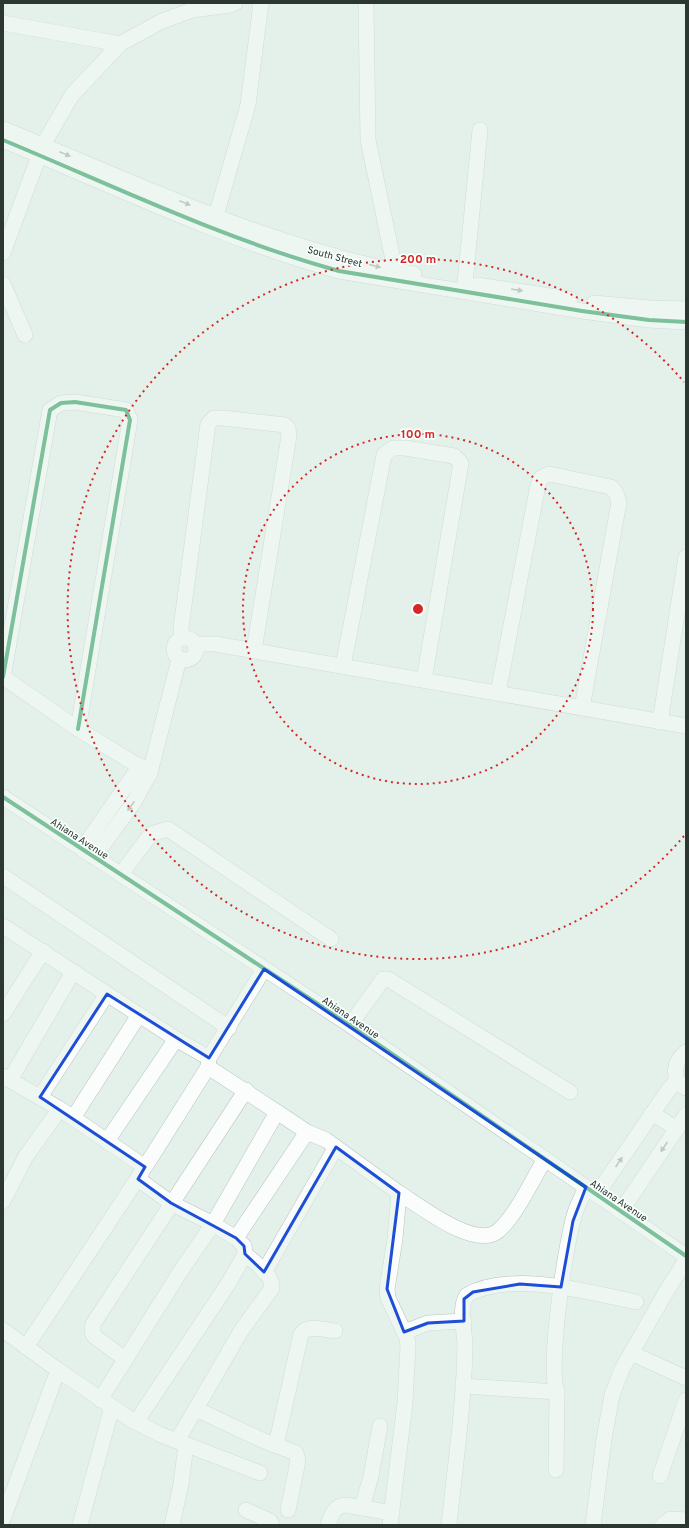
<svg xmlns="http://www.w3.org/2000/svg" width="689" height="1528" viewBox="0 0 689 1528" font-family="Overpass,sans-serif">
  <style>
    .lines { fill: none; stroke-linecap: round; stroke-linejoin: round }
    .minor-casing { stroke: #b9c3be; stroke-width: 16 }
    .minor { stroke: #fbfdfc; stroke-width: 15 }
    .cycleway-casing { stroke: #f9fffc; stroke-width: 6 }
    .cycleway { stroke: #00873e; stroke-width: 4 }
    .oneway { fill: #949a97 }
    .marked { fill: none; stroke: #1d4ed8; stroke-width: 3; stroke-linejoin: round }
    .ring { fill: none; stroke: #d62828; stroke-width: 2; stroke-dasharray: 2 4 }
    .labels { text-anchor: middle; stroke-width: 3.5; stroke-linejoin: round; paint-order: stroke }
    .street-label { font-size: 10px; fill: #2d3732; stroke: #f9fffc }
    .centre { fill: #d62828; stroke: #f9fffc; stroke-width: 2 }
    .ring-label { font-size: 12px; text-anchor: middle; font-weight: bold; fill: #d62828; stroke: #f9fffc; stroke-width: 3.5; stroke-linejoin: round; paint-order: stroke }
  </style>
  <rect width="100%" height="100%" fill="#e4f1ea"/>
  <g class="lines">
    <defs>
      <g id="minor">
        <path d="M366 3 368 140 397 279"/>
        <path d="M3 23 120 44"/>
        <path d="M3 129C135 182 273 250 414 274"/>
        <path d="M3 140C114 186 223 239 339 271L582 311 649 320 686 322"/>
        <path d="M216 216 248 105 261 3"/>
        <path d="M3 253 43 145 72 95 120 44 160 22 192 10 230 5 235 3"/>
        <path d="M465 283 480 130"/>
        <path d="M3 284 25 335"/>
        <path d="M477 285 570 299"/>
        <path d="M594 303 649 308 686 309"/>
        <circle cx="185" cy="649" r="11"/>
        <path d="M182 638 181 628 208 424 214 418H223L285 425 288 428 289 436 254 650"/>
        <path d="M195 644H215L686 726"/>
        <path d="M343 666 384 455 393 448H405L454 456 461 463 424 680"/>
        <path d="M3 677 50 410 61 403 75 402 126 410 130 420 78 729"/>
        <path d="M3 677 78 729 150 773"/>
        <path d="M498 693 538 485 541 478 549 474 611 487 616 493 619 502 582 708"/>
        <path d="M660 722 686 557"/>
        <path d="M3 797 350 1025 686 1256"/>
        <path d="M82 849 140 766"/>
        <path d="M94 857 134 802 150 773 179 659"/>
        <path d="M121 874 151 834 168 829 331 939"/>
        <path d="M3 876 229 1028"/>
        <path d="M3 926 176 1039 209 1058"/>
        <path d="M3 1014 43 951"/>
        <path d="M350 1025 381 982 383 979H388L570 1092"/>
        <path d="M686 1052C674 1061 670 1080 686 1088"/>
        <path d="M3 1076 60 1109 145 1167 208 1067 209 1058 264 969"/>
        <path d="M10 1080 73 972"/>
        <path d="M40 1097 107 994"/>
        <path d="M277 1112 307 1132 326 1140 399 1193 395 1239 387 1289 388 1298 407 1338 408 1346 405 1403 390 1525"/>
        <path d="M652 1113 677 1129"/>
        <path d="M73 1118 139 1015"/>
        <path d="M107 1141 176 1039"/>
        <path d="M138 1179 171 1203 213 1224 277 1112 208 1067"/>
        <path d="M399 1193C419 1205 475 1250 498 1231 516 1216 532 1180 545 1159"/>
        <path d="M597 1194 667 1092 677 1080"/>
        <path d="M3 1201 26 1156 60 1109"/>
        <path d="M621 1211 686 1115"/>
        <path d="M236 1238 307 1132"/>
        <path d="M264 1272 336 1147"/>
        <path d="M3 1330 58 1370 3 1519"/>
        <path d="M404 1332 428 1323 464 1321"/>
        <path d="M26 1347 142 1172"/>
        <path d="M631 1353 686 1378"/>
        <path d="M125 1359 94 1336 92 1332 93 1324 246 1090"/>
        <path d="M58 1370 130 1419 159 1434 260 1473"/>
        <path d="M463 1386 557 1392"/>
        <path d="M100 1400 180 1272 213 1224 236 1238 244 1246 245 1254 228 1284 136 1422"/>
        <path d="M196 1409 264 1441 296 1453 298 1461 288 1510"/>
        <path d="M177 1441 241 1331 272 1288C273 1274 254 1262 245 1254"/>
        <path d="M276 1445 301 1334C308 1324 325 1330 335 1331"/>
        <path d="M556 1470 557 1392C547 1368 566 1237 576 1210 579 1202 583 1195 586 1187"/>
        <path d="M660 1476 686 1400"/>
        <path d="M362 1508 371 1476 380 1426"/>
        <path d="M246 1510 270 1521 272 1525"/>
        <path d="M80 1525 112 1407"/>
        <path d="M172 1525 181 1484 186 1445"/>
        <path d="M328 1525C332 1514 334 1506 346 1505L392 1513"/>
        <path d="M449 1525C455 1466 464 1406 465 1346 465 1331 458 1308 467 1295 512 1270 588 1292 636 1302"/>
        <path d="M593 1525 604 1439 612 1395 622 1369 666 1292 686 1260"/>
        <path d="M663 1525 670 1519 686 1520"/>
      </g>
    </defs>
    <use href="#minor" class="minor-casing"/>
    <use href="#minor" class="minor"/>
    <defs>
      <g id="cycleway">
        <path d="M3 140C114 186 223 239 339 271L582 311 649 320 686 322"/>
        <path d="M3 677 50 410 61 403 75 402 126 410 130 420 78 729"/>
        <path d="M3 797 350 1025 686 1256"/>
      </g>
    </defs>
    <use href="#cycleway" class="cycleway-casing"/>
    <use href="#cycleway" class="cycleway"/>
  </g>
  <defs><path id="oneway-solid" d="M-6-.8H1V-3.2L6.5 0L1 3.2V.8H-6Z"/></defs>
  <g class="oneway">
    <use href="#oneway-solid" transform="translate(65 154) rotate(22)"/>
    <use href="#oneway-solid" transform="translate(185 203) rotate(22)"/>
    <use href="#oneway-solid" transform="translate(375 266) rotate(14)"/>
    <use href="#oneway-solid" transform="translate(517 290) rotate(9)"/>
    <use href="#oneway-solid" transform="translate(131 806) rotate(126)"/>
    <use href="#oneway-solid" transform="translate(664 1147) rotate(124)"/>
    <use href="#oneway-solid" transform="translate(619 1162) rotate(-56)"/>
  </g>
  <path d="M0 0H689V1528H0ZM264 969 586 1187 573 1221 561 1287 520 1284 473 1292 464 1299V1321L428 1323 404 1332 387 1289 399 1193 336 1147 264 1272 245 1254 244 1246 236 1238 171 1203 138 1179 145 1167 40 1097 107 994 209 1058Z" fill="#e4f1ea" fill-opacity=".55" fill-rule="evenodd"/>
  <path class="marked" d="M264 969 586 1187 573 1221 561 1287 520 1284 473 1292 464 1299V1321L428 1323 404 1332 387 1289 399 1193 336 1147 264 1272 245 1254 244 1246 236 1238 171 1203 138 1179 145 1167 40 1097 107 994 209 1058Z"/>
  <g class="ring">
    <circle cx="418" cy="609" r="175"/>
    <path d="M684 836A350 350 0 1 1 684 382"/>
  </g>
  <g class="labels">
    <g class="street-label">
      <text transform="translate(335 256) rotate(15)" y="4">South Street</text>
      <text transform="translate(80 838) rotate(33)" y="4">Ahiana Avenue</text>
      <text transform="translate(351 1017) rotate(34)" y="4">Ahiana Avenue</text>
      <text transform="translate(619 1200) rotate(34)" y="4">Ahiana Avenue</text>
    </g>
  </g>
  <circle cx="418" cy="609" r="6" class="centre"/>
  <g class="ring-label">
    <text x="418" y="263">200 m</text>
    <text x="418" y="438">100 m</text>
  </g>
  <rect width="689" height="1528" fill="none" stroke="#2d3732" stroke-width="8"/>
</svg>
